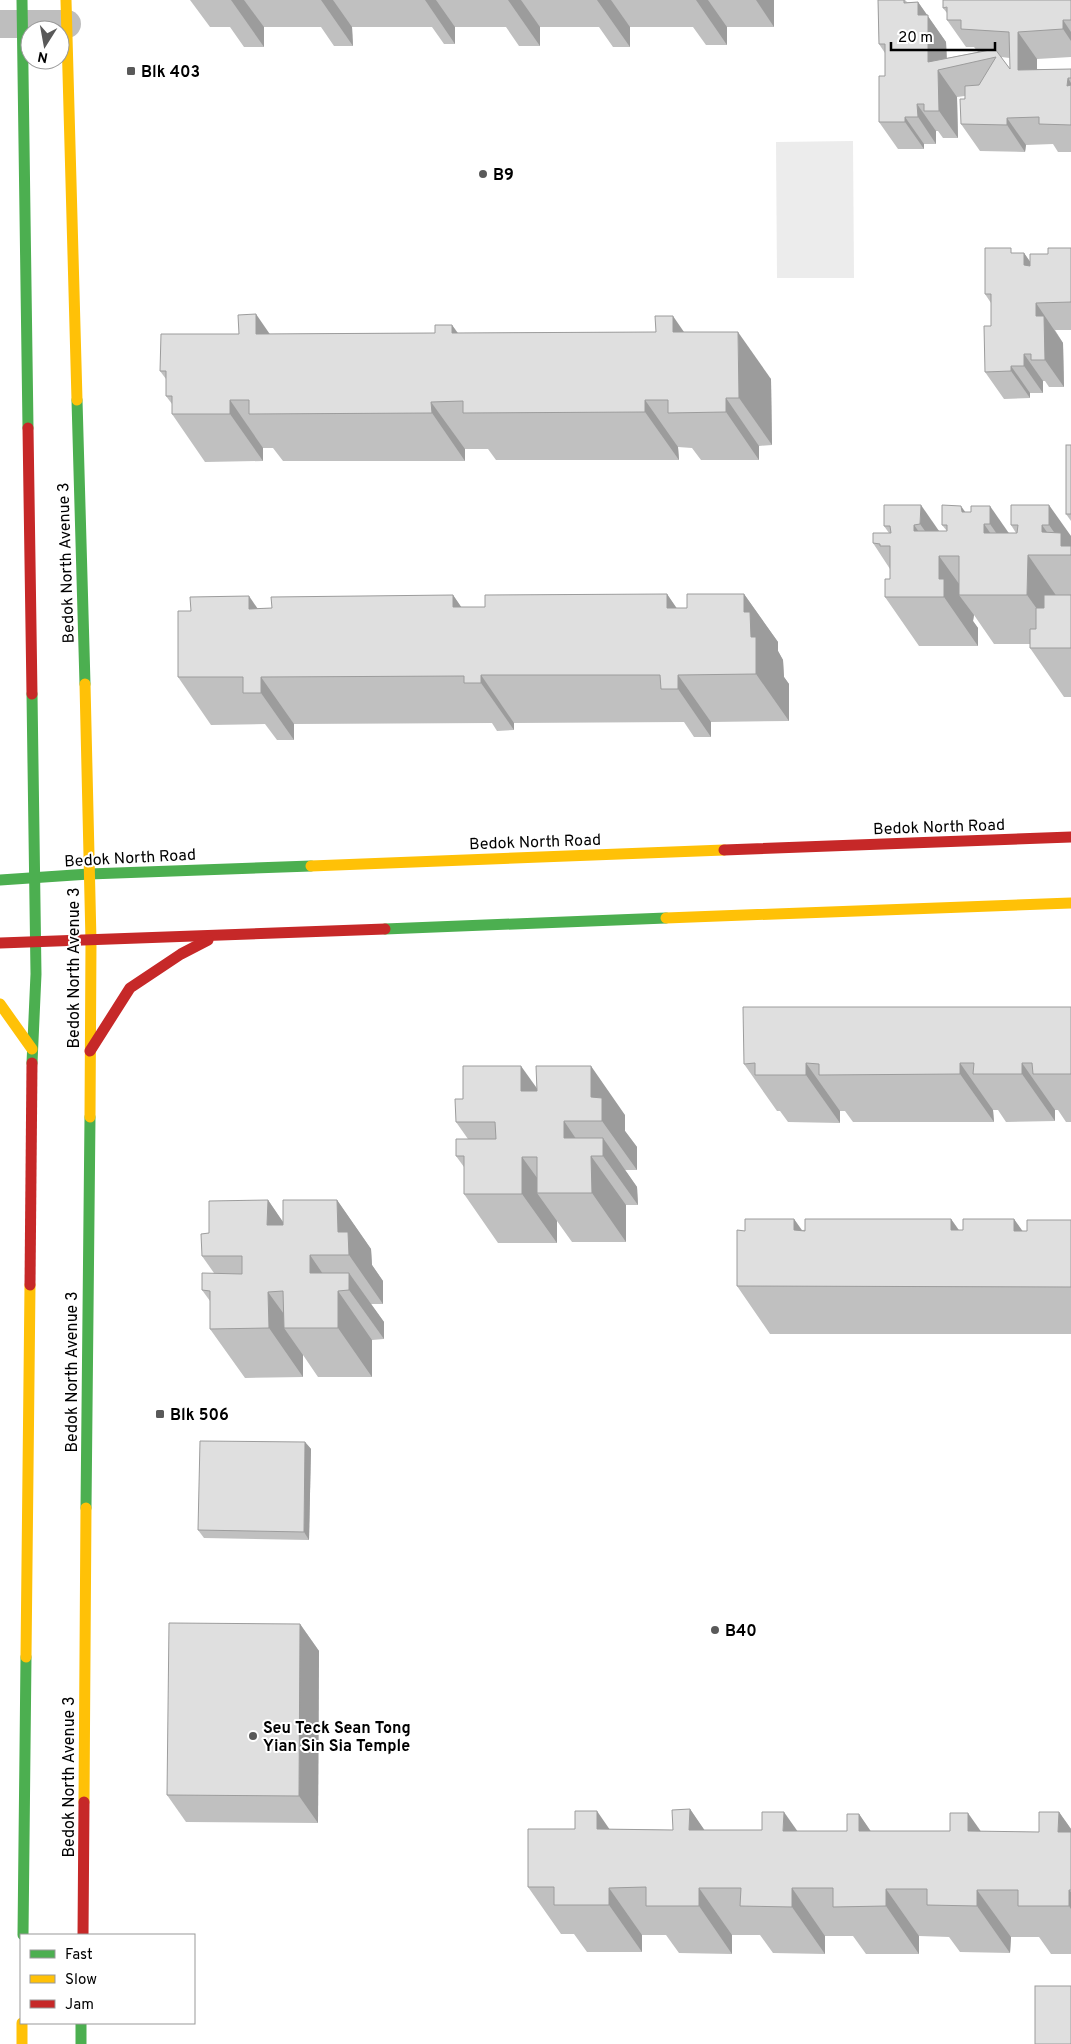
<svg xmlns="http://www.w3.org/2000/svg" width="1071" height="2044" viewBox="0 0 1071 2044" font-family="Overpass,sans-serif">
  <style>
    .green { fill: #ececec }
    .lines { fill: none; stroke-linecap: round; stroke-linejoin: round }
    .street { stroke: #bebebe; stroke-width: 28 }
    .fast { stroke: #4caf50; stroke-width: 11 }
    .slow { stroke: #ffc107; stroke-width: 11 }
    .jam { stroke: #c62828; stroke-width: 11 }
    .wall { fill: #c0c0c0; fill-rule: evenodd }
    .shaded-wall { fill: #9c9c9c }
    .building { fill: #dfdfdf; stroke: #9c9c9c }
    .poi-dot { fill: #595959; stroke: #fff; stroke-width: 2 }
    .labels { text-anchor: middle; stroke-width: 4; stroke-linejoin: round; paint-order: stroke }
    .poi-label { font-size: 16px; font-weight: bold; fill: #000; stroke: #fff; text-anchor: start }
    .street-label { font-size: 16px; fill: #000; stroke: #fff }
  </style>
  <rect width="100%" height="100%" fill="#fff"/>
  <path class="green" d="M853 141 854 278H777L776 142Z"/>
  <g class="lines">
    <path class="street" d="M0 24H67"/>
    <g class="fast">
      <path d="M22 0 28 428"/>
      <path d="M77 400 85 684"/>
      <path d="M0 880 89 874 311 866"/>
      <path d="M385 929 666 918"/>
      <path d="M32 1063 36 974 32 694"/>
      <path d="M86 1508 90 1117"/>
      <path d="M23 1935 26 1657"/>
      <path d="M81 2023V2044"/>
    </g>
    <g class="slow">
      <path d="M66 0 77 400"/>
      <path d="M85 684 91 941 90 1117"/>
      <path d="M311 866 724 850"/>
      <path d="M666 918 1071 903"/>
      <path d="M0 1004 32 1049"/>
      <path d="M26 1657 30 1285"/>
      <path d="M84 1802 86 1508"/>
      <path d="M22 2023V2044"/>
    </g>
    <g class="jam">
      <path d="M28 428 32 694"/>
      <path d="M724 850 1071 837"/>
      <path d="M0 943 385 929"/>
      <path d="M90 1051 130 988 181 954 208 940"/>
      <path d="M30 1285 32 1063"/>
      <path d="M83 1935 84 1802"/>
    </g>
  </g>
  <g class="wall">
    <path d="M190 0H774V27H727V45H706L693 27H630V47H613L599 27H540V46H519L506 27H455V44H444L432 27H352L353 46H334L321 27H264V47H244L230 27H210Z"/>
    <path d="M878 0H905L907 2H918L946 42 947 58 978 52 974 47H966L947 20V13L943 8 1071 0V57L1037 59V69H1071V152H1058L1053 144 1026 145 1025 152 980 151 961 124 965 96 957 97 958 138H943L938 131H936V144H924V149H898L879 122 885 76V53L879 44ZM1001 57 1010 58V69Z"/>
    <path d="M1071 248V330H1055L1063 343 1064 387H1049L1045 381H1043V393H1030V398L1004 399 985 372 991 326V303L985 294 1014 253H1024L1030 262 1048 254Z"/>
    <path d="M452 325 458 333 684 332 771 379 772 445 759 446V460H701L692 448 678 447 679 460H496L488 449H465V461H283L273 448H263V461L205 462 172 414V404L166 396V379L160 371 269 334 435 333Z"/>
    <path d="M1071 445V521L1066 514Z"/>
    <path d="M884 505 939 531H947L942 525 966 512 1009 533H1016L1011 525V505L1071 536V697H1064L1030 648V644H994L974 615 973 621 978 628V646H919L885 597 890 579V569L873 543 889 533 884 526Z"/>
    <path d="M667 594 676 608H687L744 594 778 642V651L783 660 784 677 789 684V721L711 722V737H694L684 722 514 723V730L497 731 492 723 294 724V740H277L265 724 211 725 178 677 191 611 272 608 453 595 461 607H485Z"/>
    <path d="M1071 1007V1122H1066L1058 1110H1055V1121L1006 1122 998 1110H993L994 1122H853L845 1111H840V1123L788 1122 780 1111H777L744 1064Z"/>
    <path d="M537 1088 625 1115V1131L637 1147V1170H625L637 1187 638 1205H626V1242H572L557 1221V1243H498L464 1194V1167L456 1156 468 1139 456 1122 463 1099Z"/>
    <path d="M268 1200 283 1222 337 1200 371 1249 372 1265 383 1281V1304H371L384 1322V1339L372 1340V1377H318L303 1355V1377L245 1378 210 1329V1301L202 1290 214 1273 202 1256 209 1233Z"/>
    <path d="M794 1219 802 1230 951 1219 959 1230H963L1014 1219 1022 1231H1027L1071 1220V1334H770L737 1286 745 1231Z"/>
    <path d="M305 1442 311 1449 309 1540 204 1538 198 1530Z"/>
    <path d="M300 1624 319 1651 318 1823 186 1822 167 1795Z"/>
    <path d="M690 1809 704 1830 797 1831H847L859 1814 870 1831 1039 1832 1059 1812 1071 1829V1954H1051L1039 1937H1011L1010 1953 960 1952 949 1937 919 1936V1954H866L853 1936H825V1954L773 1953 760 1935H732V1954L679 1953 666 1935H642V1952H587L574 1934H561L528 1887 610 1829 673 1830Z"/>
  </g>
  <g class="shaded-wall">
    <path d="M231 0H244L264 27V47Z"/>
    <path d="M321 0H333L352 27 353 46Z"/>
    <path d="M425 0H436L455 27V44Z"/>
    <path d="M508 0H521L540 27V46Z"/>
    <path d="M597 0H611L630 27V47Z"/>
    <path d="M696 0H708L727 27V45Z"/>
    <path d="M756 0H774V27Z"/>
    <path d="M918 2 946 42 947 68 938 70 957 97 958 138 939 111 918 15Z"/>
    <path d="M1063 20 1071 32V41L1063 29Z"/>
    <path d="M1018 32 1037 59V97L1018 70Z"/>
    <path d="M1068 78 1071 83V91L1067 86Z"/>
    <path d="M917 104 936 131V144L918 117Z"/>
    <path d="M905 117 924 144V149L905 122Z"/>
    <path d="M1007 118 1026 145 1025 152 1007 125Z"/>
    <path d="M1024 253 1043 280 1024 265Z"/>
    <path d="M1036 303 1063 343 1064 387 1045 360 1036 316Z"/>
    <path d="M256 314 289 362 256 334Z"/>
    <path d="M673 316 706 364 673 332Z"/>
    <path d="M452 325 485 373 452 333Z"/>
    <path d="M738 332 771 379 772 445 739 398Z"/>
    <path d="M1024 354 1043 381V393L1024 366Z"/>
    <path d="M1011 366 1030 393V398L1011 371Z"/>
    <path d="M726 398 759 446V460L726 412Z"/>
    <path d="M230 400 263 448V461L230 414Z"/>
    <path d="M645 400 678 447 679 460 645 412Z"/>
    <path d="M431 402 465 449V461L432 413Z"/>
    <path d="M921 505 955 554 943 556 920 524Z"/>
    <path d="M1049 505 1071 536V555L1061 546V542L1049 525Z"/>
    <path d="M961 506 995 554 962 512Z"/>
    <path d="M990 506 1024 555V573L990 524Z"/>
    <path d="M984 524 1018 573 984 533Z"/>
    <path d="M914 525 939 560V556L967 595H959L974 615 973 621 978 628V646L944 597 939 579 914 531Z"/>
    <path d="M1042 525 1063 555 1042 532Z"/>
    <path d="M1028 555 1062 604V644L1027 595Z"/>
    <path d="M667 594 700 642 667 608Z"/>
    <path d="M744 594 778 642V651L783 660 784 677 789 684V721L756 674 751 637 744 612Z"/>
    <path d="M453 595 486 643 453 607Z"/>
    <path d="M249 596 282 644 249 609Z"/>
    <path d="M481 675 514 723V730L481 683Z"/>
    <path d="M678 675 711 722V737L678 689Z"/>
    <path d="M261 677 294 724V740L261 693Z"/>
    <path d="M806 1063 840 1111V1123L806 1075Z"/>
    <path d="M960 1063 993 1110 994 1122 960 1074Z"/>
    <path d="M1022 1063 1055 1110V1121L1022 1074Z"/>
    <path d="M521 1066 556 1115 521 1091Z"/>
    <path d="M591 1066 625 1115V1131L637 1147V1170L602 1121 591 1097Z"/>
    <path d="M564 1121 591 1161V1156L626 1205V1242L592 1193 564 1138Z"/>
    <path d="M603 1138 637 1187 638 1205 603 1156Z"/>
    <path d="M522 1157 548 1193H537L557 1221V1243L522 1194Z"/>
    <path d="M268 1200 302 1250 267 1225Z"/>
    <path d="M337 1200 371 1249 372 1265 383 1281V1304L349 1255 338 1232Z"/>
    <path d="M794 1219 827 1267 794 1230Z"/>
    <path d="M951 1219 984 1267 951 1230Z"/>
    <path d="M1014 1219 1048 1267 1014 1231Z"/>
    <path d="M310 1255 338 1296V1291L372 1340V1377L338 1328 310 1273Z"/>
    <path d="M349 1273 384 1322V1339L349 1290Z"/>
    <path d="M268 1292 294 1328H284L303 1355V1377L269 1328Z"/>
    <path d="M305 1442 311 1449 309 1540 304 1532Z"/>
    <path d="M300 1624 319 1651 318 1823 299 1796Z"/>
    <path d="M690 1809 723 1857 689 1830Z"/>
    <path d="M597 1811 630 1859 597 1829Z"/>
    <path d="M784 1812 817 1859 783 1831Z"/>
    <path d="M1059 1812 1071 1829V1850L1058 1832Z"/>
    <path d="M968 1813 1001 1860 968 1831Z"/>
    <path d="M859 1814 892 1862 859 1831Z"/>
    <path d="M609 1888 642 1935V1952L609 1905Z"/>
    <path d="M699 1888 732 1935V1954L699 1906Z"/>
    <path d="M792 1888 825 1936V1954L792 1907Z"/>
    <path d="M886 1889 919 1936V1954L886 1906Z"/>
    <path d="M977 1890 1011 1937 1010 1953 977 1906Z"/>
    <path d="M1069 1890 1071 1892V1909L1069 1906Z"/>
  </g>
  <g class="building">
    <path d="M878 0H904V3L918 2V15H928V62L995 49 1010 69 1009 32 961 29V20H947V7L943 8V0H1071V20H1063V29L1018 32V70L1071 69V78H1068L1067 86 1071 85V125L1039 124V117L1007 118V125L961 124 960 99H965V86L979 85 996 57 938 70 939 111H924V104H917L918 117H905V122H879V76H885V44H879Z"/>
    <path d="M985 248H1011V253H1024V265L1030 266V254H1048V248H1071V302L1036 303V316H1044L1045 360H1031V354H1024V366H1011V371L985 372 984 326H991V294H985Z"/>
    <path d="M256 314V334L435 333V325H452V333L656 332 655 316H673V332H738L739 398H726V412L668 413V400H645V412L463 413V401L431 402 432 413 249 414V400H230V414H172V396H166V371H160L161 334H239L238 315Z"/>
    <rect x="1066" y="445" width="5" height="69"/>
    <path d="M884 505H921L920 524 914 525V531H947V525H942V505L961 506 962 512H971V506H990V524H984V533H1017L1018 525H1011V505H1049V525H1042V532L1061 533V546H1071V555H1028L1027 595H959V556H939V579H944V597H885V579H890V546H880V544L873 543V533H891L890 526H884Z"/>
    <path d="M667 594V608H687V594H744V612H750L751 637H756V674L678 675V689H661L660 675H481V683H464V676L261 677V693H243V677H178V611H191L190 597 249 596V609L272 608 271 597 453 595V607H485V595Z"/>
    <path d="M1044 595H1071V648H1030V629H1036V608H1044Z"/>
    <path d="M743 1007H1071V1074H1033L1032 1063H1022V1074H973L974 1063H960V1074L819 1075V1064L806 1063V1075H755V1063L744 1064Z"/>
    <path d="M463 1066H521V1091H537L536 1066H591V1097L602 1098V1121H564V1138H603V1156H591L592 1193H537V1157H522V1194H464V1156H456V1139H496L495 1122H456L455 1099H463Z"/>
    <path d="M268 1200 267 1225H283V1200H337L338 1232H348L349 1255H310V1273H349V1290L338 1291V1328H284L283 1291 268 1292 269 1328 210 1329V1291L202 1290V1273L242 1274V1256H202L201 1234 209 1233V1201Z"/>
    <path d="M745 1219H794V1230L805 1231V1219H951V1230H963V1219H1014V1231H1027V1220H1071V1287L737 1286V1230L745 1231Z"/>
    <path d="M200 1441 305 1442 304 1532 198 1530Z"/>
    <path d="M169 1623 300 1624 299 1796 167 1795Z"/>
    <path d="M690 1809 689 1830H762V1812H784L783 1831H847V1814H859V1831H950V1813H968V1831L1039 1832V1812H1059L1058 1832H1071V1890H1069V1906H1018V1890H977V1906L927 1905V1889H886V1906L833 1907V1888H792V1907L740 1906 741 1888H699V1906H646V1887L609 1888V1905H554V1887H528V1829H575V1811H597V1829L673 1830 672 1810Z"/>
    <rect x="1035" y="1986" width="36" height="58"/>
  </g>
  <g class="poi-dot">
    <rect x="126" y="66" width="10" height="10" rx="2.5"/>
    <circle cx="483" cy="174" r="5"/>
    <rect x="155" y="1409" width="10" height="10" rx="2.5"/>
    <circle cx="715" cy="1630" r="5"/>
    <circle cx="253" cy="1736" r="5"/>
  </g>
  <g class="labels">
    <g class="poi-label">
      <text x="141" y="77">Blk 403</text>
      <text x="493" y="180">B9</text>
      <text x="170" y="1420">Blk 506</text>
      <text x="725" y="1636">B40</text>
      <text x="263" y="1733">Seu Teck Sean Tong<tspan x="263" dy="18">Yian Sin Sia Temple</tspan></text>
    </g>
    <g class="street-label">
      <text transform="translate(65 563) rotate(-92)" y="6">Bedok North Avenue 3</text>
      <text transform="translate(939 826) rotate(-2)" y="6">Bedok North Road</text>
      <text transform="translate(535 841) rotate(-2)" y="6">Bedok North Road</text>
      <text transform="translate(130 857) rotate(-3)" y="6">Bedok North Road</text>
      <text transform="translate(73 968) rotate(-90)" y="6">Bedok North Avenue 3</text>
      <text transform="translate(71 1372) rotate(-90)" y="6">Bedok North Avenue 3</text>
      <text transform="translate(68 1777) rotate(-90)" y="6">Bedok North Avenue 3</text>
    </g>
  </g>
  <rect x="20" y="1934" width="175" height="90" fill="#ffffff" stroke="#999999"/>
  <rect x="30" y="1950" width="25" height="8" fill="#4caf50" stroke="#999999"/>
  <text x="65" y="1959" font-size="15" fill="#000000">Fast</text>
  <rect x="30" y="1975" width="25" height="8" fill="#ffc107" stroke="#999999"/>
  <text x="65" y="1984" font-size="15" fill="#000000">Slow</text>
  <rect x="30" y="2000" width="25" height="8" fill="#c62828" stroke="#999999"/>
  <text x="65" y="2009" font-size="15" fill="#000000">Jam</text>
  <g transform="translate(45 45) rotate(191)"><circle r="24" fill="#ffffff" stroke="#999999"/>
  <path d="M0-4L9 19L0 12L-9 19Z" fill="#595959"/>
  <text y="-8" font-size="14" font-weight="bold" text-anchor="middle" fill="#000000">N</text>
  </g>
  <path d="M891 42v8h104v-8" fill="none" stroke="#000000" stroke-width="2.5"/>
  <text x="898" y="42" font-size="15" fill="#000000" stroke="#ffffff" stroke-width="4" paint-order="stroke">20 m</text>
</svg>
